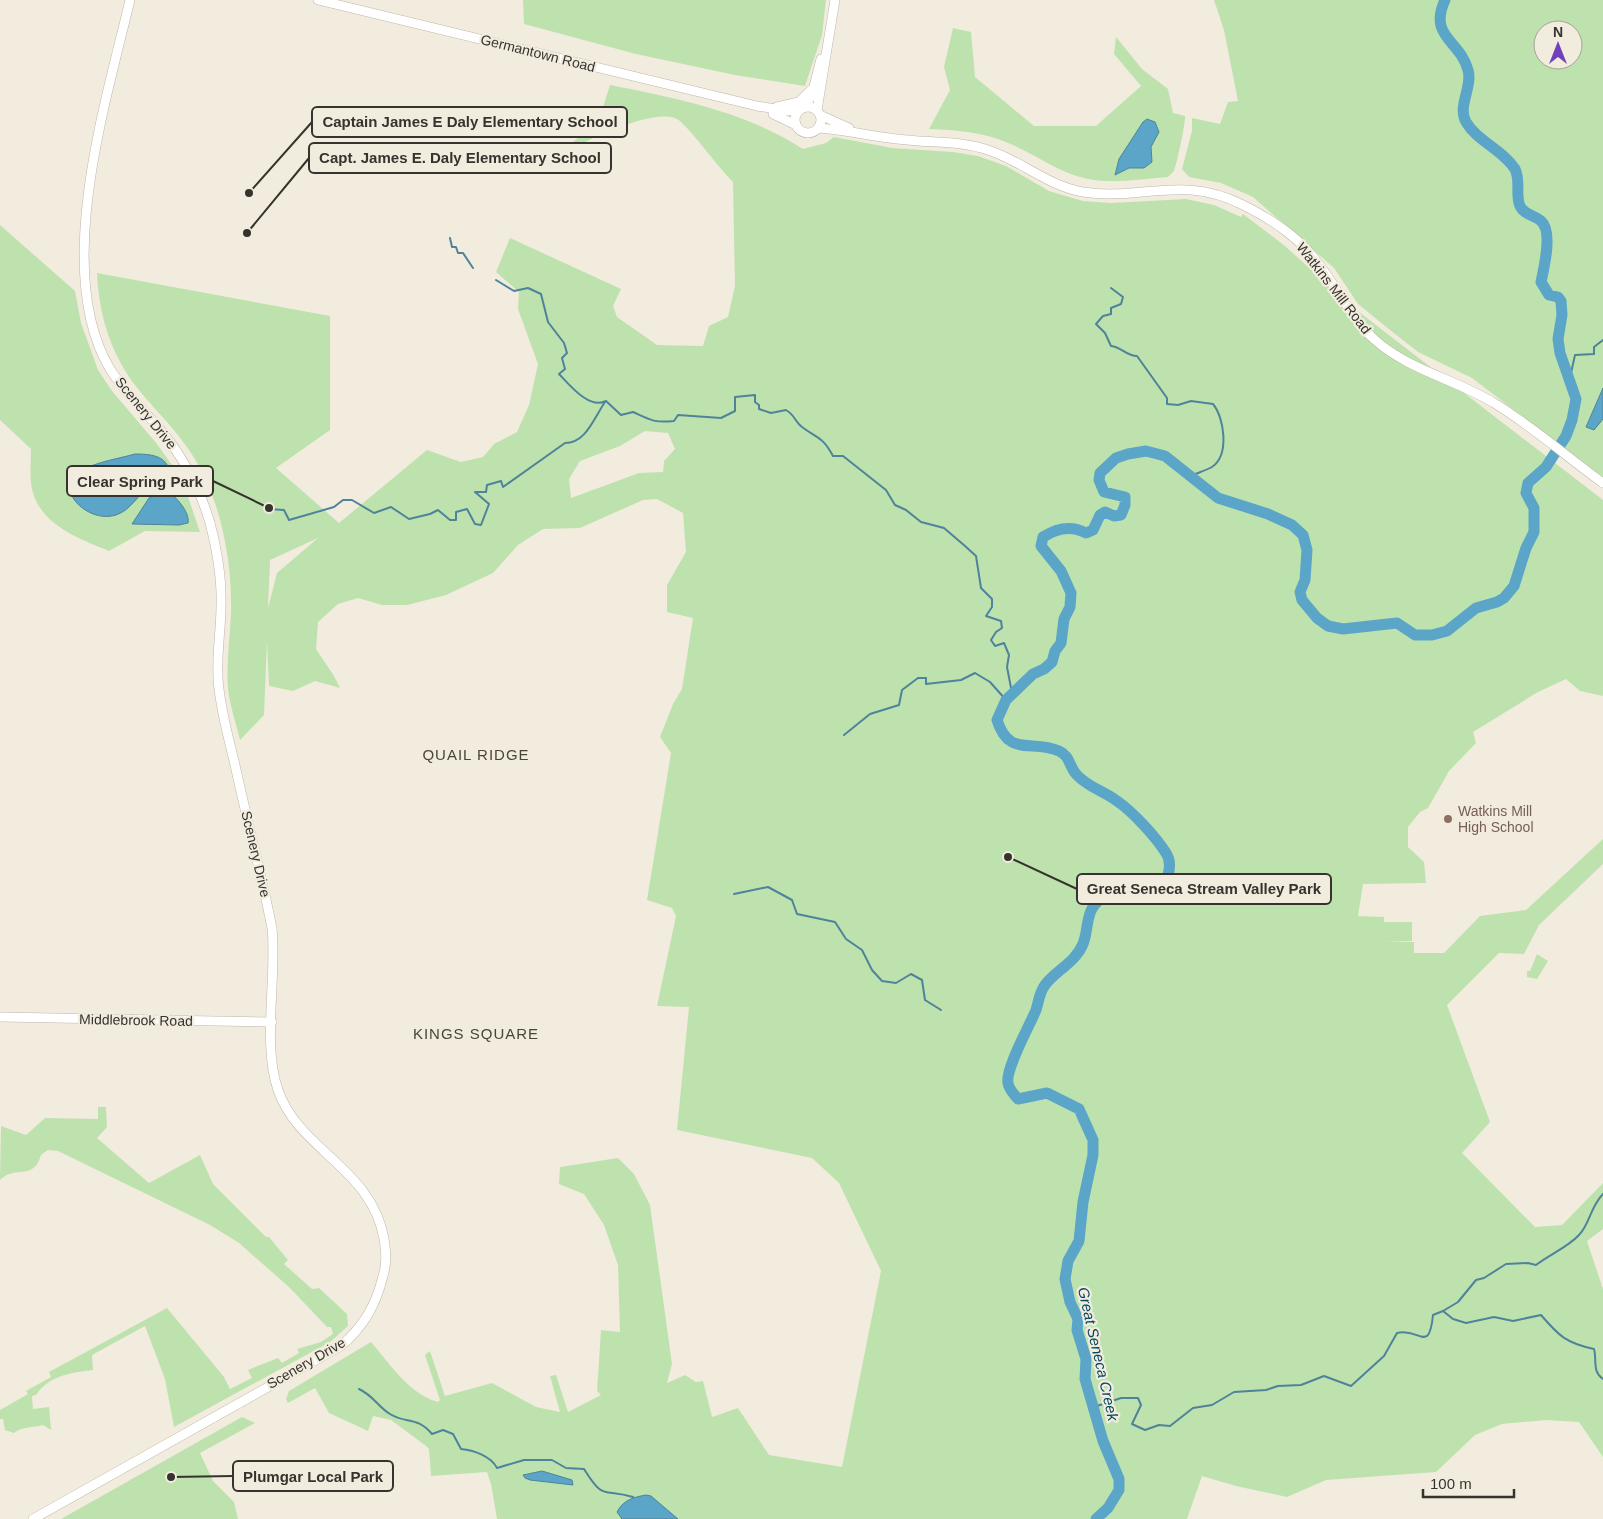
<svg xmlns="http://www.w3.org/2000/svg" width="1603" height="1519" viewBox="0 0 1603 1519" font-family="Helvetica,sans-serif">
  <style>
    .green { fill: #bee2ae; fill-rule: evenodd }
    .water { fill: #5aa5c8; stroke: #4f839a }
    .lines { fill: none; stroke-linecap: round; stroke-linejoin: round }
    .stream { stroke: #4f839a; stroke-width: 2 }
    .river { stroke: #5aa5c8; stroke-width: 11 }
    .minor-casing { stroke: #bdb7aa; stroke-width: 10 }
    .minor { stroke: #fff; stroke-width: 9 }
    .education-dot { fill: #8d6e63; stroke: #f2ecde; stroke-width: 2 }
    .labels { text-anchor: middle; stroke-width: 4.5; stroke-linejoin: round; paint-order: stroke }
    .street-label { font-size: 14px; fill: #36332e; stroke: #f2ecde }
    .education-label { font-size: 14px; fill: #785e54; stroke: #f2ecde; text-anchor: start }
    .neighbourhood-label { font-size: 15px; letter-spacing: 1px; fill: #4a453a; stroke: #f2ecde }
    .water-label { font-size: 15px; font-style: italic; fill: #054860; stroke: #f2ecde }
    .leader { fill: none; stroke: #36332e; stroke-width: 2 }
    .callout-dot { fill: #36332e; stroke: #f2ecde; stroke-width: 2 }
    .callout { fill: #f2ecde; stroke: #36332e; stroke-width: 2 }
    .callout-label { font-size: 15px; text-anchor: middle; font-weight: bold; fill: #36332e }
  </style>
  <rect width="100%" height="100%" fill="#f2ecde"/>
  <g class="green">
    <path d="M523 0H826L822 35 805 86 735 75 636 54 524 24Z"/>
    <path d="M1214 0H1603V478L1472 378 1418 352 1390 330 1358 304 1334 268 1253 197 1221 183 1189 177 1182 169 1192 131V118L1220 124 1228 102 1238 101 1224 30ZM1543 30H1573V60H1543Z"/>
    <path d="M953 28 971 32 975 77 1034 126H1096L1141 86 1114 54 1116 37 1142 69 1168 89 1173 113 1185 116C1186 122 1176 167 1174 171 1172 173 1170 175 1168 177 1142 179 1114 184 1088 179 1058 173 1036 154 1008 143 983 132 956 130 929 129L950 90 944 67Z"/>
    <path d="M610 85C676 98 746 112 803 149L826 143 834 137 892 148 953 152 978 156 1006 166 1049 191 1083 201 1111 203 1186 199 1214 205 1241 217 1243 214 1285 246 1350 305 1603 500V696L1580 691 1566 679 1538 692 1473 732 1476 743 1449 771 1428 808 1420 812 1408 827V847L1424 862 1426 883 1363 884 1358 916 1384 917V922H1412V941L1385 942H1414V953H1444L1480 916 1526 910 1603 839V864L1539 925 1524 954 1499 953 1447 1005 1490 1122 1462 1153 1535 1227 1562 1225 1603 1183V1229L1587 1241 1603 1289V1457L1579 1422 1546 1420 1502 1424 1475 1435 1436 1472 1326 1480 1287 1497 1236 1486 1202 1476 1187 1519H497L491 1484 487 1472 431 1476 429 1449 426 1446 391 1420 373 1416 368 1431 329 1413 315 1388 288 1403 286 1399 289 1391 371 1342C390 1364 409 1394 438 1402L440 1400 425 1355 430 1351 445 1396 492 1383 536 1407 560 1412 550 1376 556 1375 568 1412 601 1395 597 1391 601 1330 620 1332 618 1265 604 1225 584 1194 559 1184 560 1167 618 1158 634 1174 650 1205 672 1364 667 1383 685 1375 696 1382 703 1381 712 1417 738 1408 769 1455 842 1467 881 1271 839 1183 812 1158 677 1130 689 1007 657 1006 676 916 672 908 647 900 671 753 660 737 673 704 682 689 693 618 667 612V585L686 552 683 513 657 499 643 500 580 528 543 529 518 545 493 573 446 595 407 605H382L358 598 338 604 318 622 316 649 334 676 340 688 315 681 293 691 269 686 267 641 264 715 240 740C236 723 230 706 228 689 226 663 230 638 231 613 232 567 224 518 204 476 188 441 162 418 138 389 111 355 99 316 97 273L330 316V430L276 468 339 523 427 450 461 462 483 457 494 444 517 432 529 405 538 364 518 309 519 292 496 272 510 238 621 289 613 306 617 317 657 345 703 346 709 326 728 317 735 286 733 182C714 163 699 139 680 121 660 104 585 141 565 153L566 147 598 123ZM645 431 668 433 675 449 664 461 663 472 639 473 571 498 569 479 580 461 620 446ZM318 538 277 573 268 608 270 560Z"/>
    <path d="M0 225 75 291 81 323 98 370 112 391 157 444 172 465 188 497 200 532 145 531 109 551C80 539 43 526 33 493 29 480 31 463 31 449L0 420Z"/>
    <path d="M1537 954 1548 961 1537 979 1527 977V971H1530Z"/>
    <path d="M98 1107H106L107 1127 97 1138 149 1183 200 1155 213 1184 266 1237H269L288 1260 284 1264 312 1289 319 1288 347 1314 348 1326 330 1342 174 1427 165 1379 145 1326 92 1355 93 1370C70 1373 50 1375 36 1395L32 1396 33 1409 49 1407 51 1430 43 1425C33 1428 23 1426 14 1433L5 1430 3 1419H0V1410L28 1394 26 1391 51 1377 49 1372 167 1308 224 1377 230 1389 252 1378 248 1370 278 1358 282 1363 299 1353 297 1349 321 1342 333 1334 331 1327H327L289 1287 239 1243 210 1225 58 1151 48 1150 41 1155C33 1182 16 1164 0 1180L1 1126 26 1135 45 1118 98 1119Z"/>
    <path d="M242 1417 255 1423 200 1453 213 1481 234 1502 238 1519H61Z"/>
  </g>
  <g class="water">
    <path d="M1147 119 1155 122 1159 132 1151 147 1152 162 1144 168H1129L1115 175 1119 159 1143 122Z"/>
    <path d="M1603 388V419L1594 430 1586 427Z"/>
    <path d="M135 454C150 454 167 455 170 473 164 477 156 480 150 485 138 495 131 510 116 515 88 524 52 489 80 471 96 462 117 459 135 454Z"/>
    <path d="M162 492H170C177 499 190 512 188 523L179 525 132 524 149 498Z"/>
    <path d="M542 1471 572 1480 573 1485 530 1480 525 1478 523 1475Z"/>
    <path d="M646 1495 651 1496 678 1519H622L617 1512C623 1500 634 1497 646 1495Z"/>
  </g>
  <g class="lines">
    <g class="stream">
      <path d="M450 238 452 247H456L458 253H463L473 268"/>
      <path d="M496 280 514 291 528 288 541 294 548 322 564 343 567 353 562 358 565 369 559 374C569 384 589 410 606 401L621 415 633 412C650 420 654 423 674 421L678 415 721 418 735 411V397L755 395V402L759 405V409L771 413 786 410C795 415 795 422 802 427 818 439 823 437 833 456H843L886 490 895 505 906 510 921 522 944 528 965 546 976 556 981 588 992 599V607L986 616 1001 621 1002 628 996 632 991 640 995 646 1004 643 1009 655 1007 667 1012 693"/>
      <path d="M1111 288 1123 297 1121 304 1111 308V314L1103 316 1096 324 1105 333 1111 346C1122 347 1126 356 1137 356L1167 398V404L1178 405 1191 401 1213 404C1224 417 1230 455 1212 467 1205 471 1196 473 1189 477"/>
      <path d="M1569 382 1575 355 1594 354V347L1603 340"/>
      <path d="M269 509 284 510 289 520 334 507 343 500H352L374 513 391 507 409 519 430 514 438 510 450 520H456V512L467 509 475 524 481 525 489 504 475 492H486L487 485 501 481 503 487 565 443C586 443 594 418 605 402"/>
      <path d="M844 735 870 714 899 705 902 690 918 678H926V684L961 680 975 673 990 682 1006 700"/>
      <path d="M734 894 768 887 792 900 797 914 835 922 846 939 862 950 872 970 882 981 896 983 911 974 922 980 925 1000 941 1010"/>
      <path d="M1443 1311 1458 1302 1476 1280 1484 1278 1506 1264 1528 1263 1536 1265C1549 1255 1568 1247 1579 1235 1590 1224 1590 1207 1603 1194"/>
      <path d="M359 1389C374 1396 378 1407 390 1414 406 1424 417 1416 432 1434L443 1430 453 1434 461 1449C473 1450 491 1456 497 1468L524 1460H552L566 1468 584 1469C604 1501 602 1488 633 1497"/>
      <path d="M1094 1407 1121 1398H1138L1141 1405 1132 1424 1145 1430 1159 1425 1170 1426 1193 1408 1212 1405 1234 1392 1266 1390 1278 1386 1301 1385 1324 1376 1351 1386 1384 1356 1397 1333C1419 1327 1429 1355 1433 1315L1443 1311 1453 1319 1466 1323 1494 1317 1513 1321 1541 1315C1559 1336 1566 1343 1594 1349 1597 1360 1592 1372 1603 1379"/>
    </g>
    <path class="river" d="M1096 1519 1108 1508 1119 1490V1479L1103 1441 1085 1379 1086 1359 1077 1330 1078 1319 1070 1302 1065 1279 1068 1261 1079 1241 1083 1202 1093 1155V1140L1079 1109 1047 1093 1018 1099C1014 1094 1009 1090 1008 1083 1005 1069 1030 1025 1036 1010 1039 1001 1039 993 1045 985 1055 971 1075 963 1083 944 1089 929 1085 909 1101 899 1117 889 1161 901 1168 875 1170 868 1170 859 1166 853 1156 837 1132 811 1117 801 1104 791 1087 787 1076 774 1069 766 1070 756 1059 751 1032 739 1009 758 997 720L1006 700 1033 674 1044 669 1052 662 1055 651 1061 643 1064 619 1070 607 1071 593 1061 571 1041 546 1043 537C1057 528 1071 525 1086 533L1093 530 1100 515 1105 512 1114 516 1121 515 1125 505V497L1104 492 1099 480 1100 473 1116 458 1128 454 1146 451 1165 456 1218 498 1268 514 1292 525 1303 535 1307 550 1305 580 1300 592 1302 600 1317 618 1328 626 1343 629 1397 623 1415 635H1432L1447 631 1476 608 1497 602 1504 598 1514 586 1526 548 1534 532V508L1526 493 1528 483 1546 467 1566 436 1572 420 1576 399 1560 353 1558 339 1562 315 1561 301 1558 297 1549 295 1541 282C1544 268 1553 231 1541 221 1535 215 1524 215 1520 206 1515 195 1521 181 1515 169 1503 150 1477 141 1466 122 1457 106 1473 87 1468 70 1460 40 1428 37 1445 0"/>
    <defs>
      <g id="minor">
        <path d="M318 0 757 106 789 111 800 110"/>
        <path d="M777 107 799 102 811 90"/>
        <path d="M805 107 812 94 821 59"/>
        <circle cx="808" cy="120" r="13"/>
        <path d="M817 110 835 0"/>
        <path d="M773 114 796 125"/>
        <path d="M820 115 849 128"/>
        <path d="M818 128C848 130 878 138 908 140 934 143 962 141 988 150 1022 161 1048 186 1083 192 1143 201 1182 174 1243 205 1275 221 1303 240 1323 270 1340 293 1353 320 1374 339 1408 370 1455 379 1494 403 1532 426 1567 457 1603 483"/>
        <path d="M0 1017 272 1022"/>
        <path d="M33 1519 341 1346C364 1326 376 1305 383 1276 387 1263 386 1252 384 1239 372 1168 299 1151 278 1090 262 1044 277 978 272 928 261 873 247 820 235 765 229 740 222 715 219 689 215 661 221 633 221 606 222 578 217 550 210 523 200 489 185 460 163 433 145 411 125 393 110 369 52 272 106 102 130 0"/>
      </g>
    </defs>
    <use href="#minor" class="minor-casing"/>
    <use href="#minor" class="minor"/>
  </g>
  <circle class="education-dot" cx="1448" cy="819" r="5"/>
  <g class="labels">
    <g class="street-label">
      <text transform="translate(538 53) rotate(14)" y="5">Germantown Road</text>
      <text transform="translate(1334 288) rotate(52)" y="5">Watkins Mill Road</text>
      <text transform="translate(146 413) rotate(51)" y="5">Scenery Drive</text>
      <text transform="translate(256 854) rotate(77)" y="5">Scenery Drive</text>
      <text transform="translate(136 1020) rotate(1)" y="5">Middlebrook Road</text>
      <text transform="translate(306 1363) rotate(-30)" y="5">Scenery Drive</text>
    </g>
    <g class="education-label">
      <text x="1458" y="816">Watkins Mill<tspan x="1458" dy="16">High School</tspan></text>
    </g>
    <g class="neighbourhood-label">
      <text x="476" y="760">QUAIL RIDGE</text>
      <text x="476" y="1039">KINGS SQUARE</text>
    </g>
    <g class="water-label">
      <text transform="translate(1098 1354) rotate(77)" y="5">Great Seneca Creek</text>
    </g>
  </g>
  <path class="leader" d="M249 193L312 122M247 233L309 158M269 508L213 481M1008 857L1077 889M171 1477L233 1476"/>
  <g class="callout-dot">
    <circle cx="249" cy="193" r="5"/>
    <circle cx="247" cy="233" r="5"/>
    <circle cx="269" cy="508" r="5"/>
    <circle cx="1008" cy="857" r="5"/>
    <circle cx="171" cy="1477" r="5"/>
  </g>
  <g class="callout">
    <rect x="312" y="107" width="315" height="30" rx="5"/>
    <rect x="309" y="143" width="302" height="30" rx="5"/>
    <rect x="67" y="466" width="146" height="30" rx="5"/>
    <rect x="1077" y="874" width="254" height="30" rx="5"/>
    <rect x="233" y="1461" width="160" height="30" rx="5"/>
  </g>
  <g class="callout-label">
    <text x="470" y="127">Captain James E Daly Elementary School</text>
    <text x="460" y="163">Capt. James E. Daly Elementary School</text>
    <text x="140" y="487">Clear Spring Park</text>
    <text x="1204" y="894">Great Seneca Stream Valley Park</text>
    <text x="313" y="1482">Plumgar Local Park</text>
  </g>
  <g transform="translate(1558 45)"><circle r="24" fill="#f2ecde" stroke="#a7a298"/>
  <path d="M0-4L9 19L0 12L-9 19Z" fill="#7041b8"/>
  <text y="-8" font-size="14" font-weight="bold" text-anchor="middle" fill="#36332e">N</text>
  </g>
  <path d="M1423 1489v8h91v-8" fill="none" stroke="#36332e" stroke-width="2.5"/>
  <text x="1430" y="1489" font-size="15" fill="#36332e" stroke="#f2ecde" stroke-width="4" paint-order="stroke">100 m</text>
</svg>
